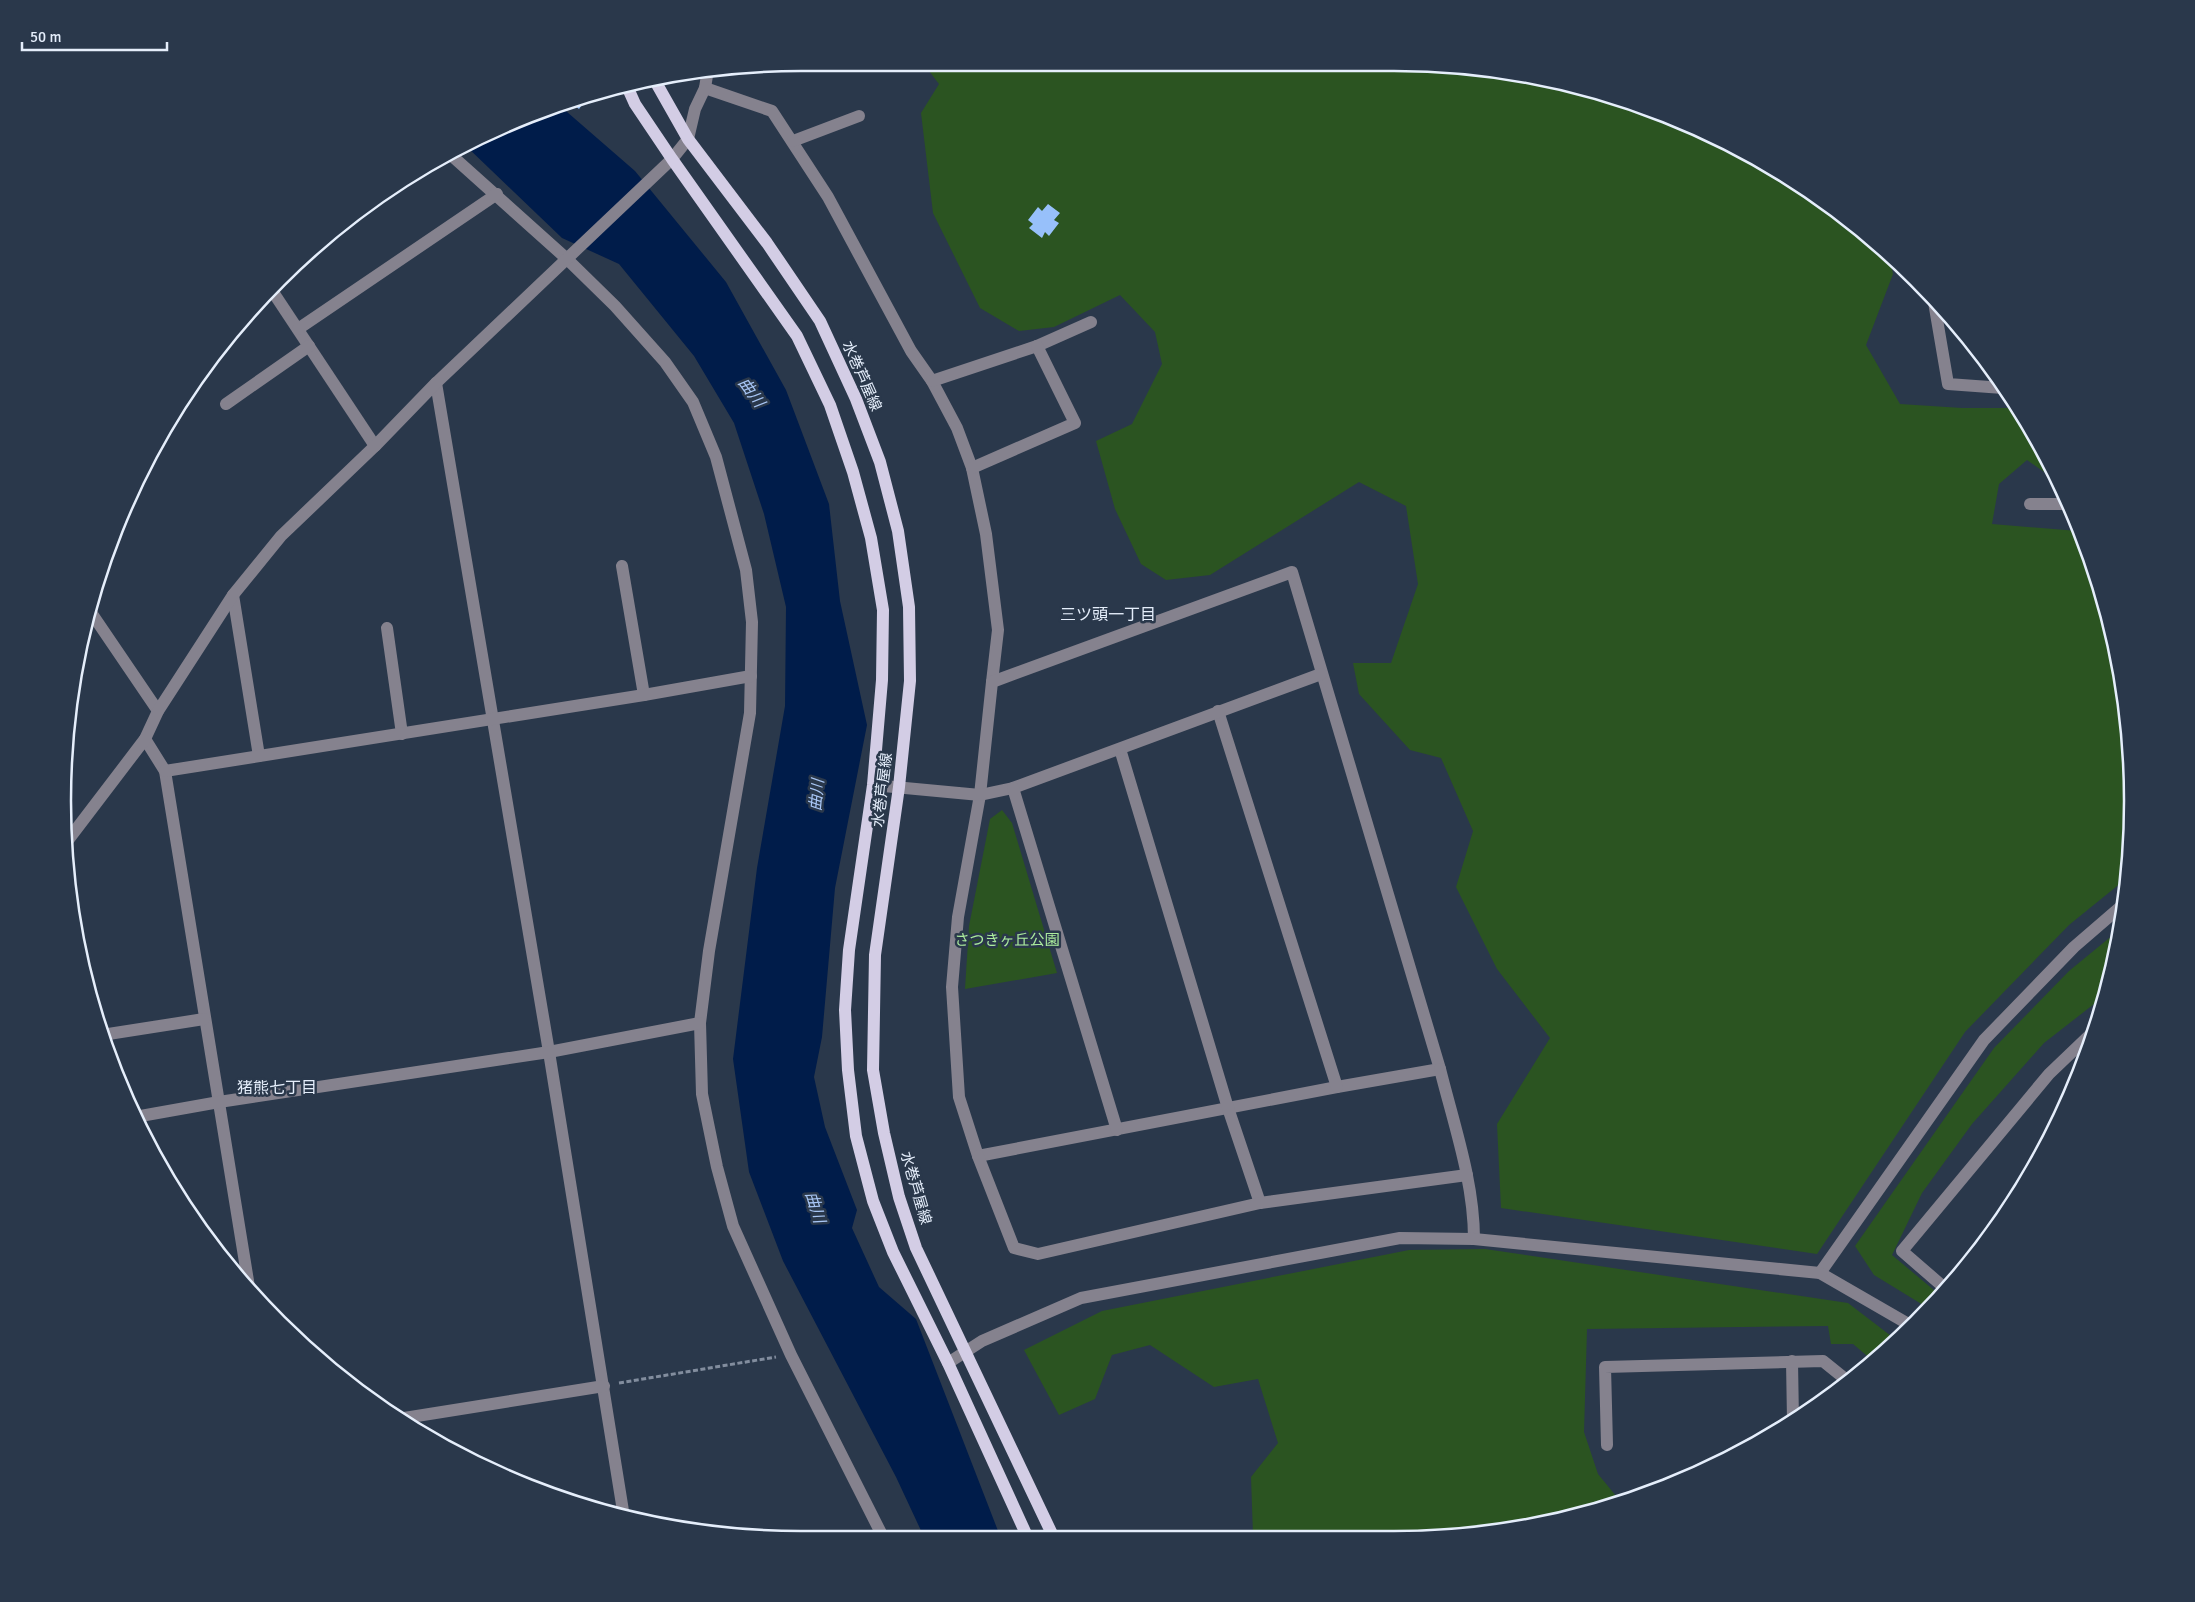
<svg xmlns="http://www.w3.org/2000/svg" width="2195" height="1602" viewBox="0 0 2195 1602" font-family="Signika,'Noto Sans JP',sans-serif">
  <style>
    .green { fill: #2b5421 }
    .water { fill: #001c4a }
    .building { fill: #97c0fa }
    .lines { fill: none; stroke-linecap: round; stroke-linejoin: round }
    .path { stroke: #828d9e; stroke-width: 3; stroke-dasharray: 5 2.5; stroke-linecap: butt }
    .minor { stroke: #85828e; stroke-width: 12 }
    .major { stroke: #d3cde5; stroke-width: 12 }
    .labels { text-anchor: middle; stroke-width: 5; stroke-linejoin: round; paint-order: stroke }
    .street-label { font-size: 15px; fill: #e5eefb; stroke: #2a384b }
    .park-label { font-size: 15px; fill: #acec9d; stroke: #2a384b }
    .water-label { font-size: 16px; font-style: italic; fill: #a8c6f5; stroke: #2a384b }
    .neighbourhood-label { font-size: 16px; fill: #e5eefb; stroke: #2a384b }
    .rim { fill: none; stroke: #e5eefb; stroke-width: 2.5 }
  </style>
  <rect width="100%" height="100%" fill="#2a384b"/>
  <g class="green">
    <path d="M1394 63 1490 69 1585 88 1677 119 1804 187 1881 246 1889 254 1893 274 1866 345 1900 404 1962 408H2015L2060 483 2027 460 1999 484 1992 524 2078 531 2107 610 2131 752 2127 878 2069 925 1965 1032 1817 1254 1501 1208 1497 1124 1550 1038 1497 969 1456 887 1473 831 1441 758 1410 750 1359 694 1353 663H1391L1418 584 1406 506 1359 482 1210 575 1166 580 1141 564 1115 509 1096 441 1132 424 1162 364 1155 332 1120 295 1054 327 1019 331 980 308 933 213 921 113 939 84 926 67Z"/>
    <path d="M1002 810 1012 823 1057 973 965 989 969 926 990 819Z"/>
    <path d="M2119 930 2103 997 2044 1043 1972 1124 1922 1193 1892 1255 1941 1296 1928 1308 1874 1275 1855 1246 1994 1048 2069 971Z"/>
    <path d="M1485 1249 1848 1303 1895 1339 1872 1360 1853 1344H1831L1828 1326 1587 1329 1584 1432 1598 1474 1621 1502 1585 1514 1491 1533 1253 1535 1251 1477 1278 1443 1258 1379 1214 1387 1150 1345 1112 1355 1095 1399 1059 1415 1024 1350 1102 1311 1409 1250Z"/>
  </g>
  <path class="water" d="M559 105 635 171 726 282 786 390 829 504 840 601 867 725 835 888 822 1037 814 1077 825 1127 857 1210 852 1228 879 1287 916 1319 1000 1536 924 1537 896 1477 783 1261 749 1172 733 1059 757 868 785 706 786 607 764 514 734 423 694 356 619 264 562 238 466 146 518 119Z"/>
  <g class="building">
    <path d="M590 94 579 109 569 101Z"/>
    <path d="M1048 204 1060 213 1054 220 1059 223 1049 236 1045 232 1042 238 1029 228 1033 224 1028 220 1038 207 1042 211Z"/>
  </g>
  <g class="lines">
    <path class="path" d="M619 1383 776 1357"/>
    <g class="minor">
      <path d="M705 88 772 111 828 197 911 351 932 381 957 428 972 468 986 534 998 630 992 682"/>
      <path d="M793 141 859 116"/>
      <path d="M451 155 567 259 615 306 665 362 693 402 716 457 746 570 752 622 750 713 709 951 700 1023 702 1094 717 1167 733 1226 791 1355 883 1537"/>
      <path d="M1905 272 1921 289"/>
      <path d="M271 289 375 446"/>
      <path d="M1934 302 1948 384 2003 388"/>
      <path d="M298 329 497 194"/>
      <path d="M932 381 1037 346 1091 322"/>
      <path d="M436 383 549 1052 624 1517"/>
      <path d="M226 404 309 346"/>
      <path d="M972 468 1075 423 1037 346"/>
      <path d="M2030 504H2068"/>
      <path d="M622 566 644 695"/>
      <path d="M1292 572 1440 1069 1337 1087 978 1156 959 1097 952 987 958 917 980 795 992 682Z"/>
      <path d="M233 595 259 756"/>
      <path d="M88 608 158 711"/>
      <path d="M387 628 402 734"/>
      <path d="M1218 711 1337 1087"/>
      <path d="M145 739 165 771 249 1287"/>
      <path d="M1120 749 1228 1108 1260 1203"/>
      <path d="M165 771 644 695 751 676"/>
      <path d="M873 785 980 795 1013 788 1321 674"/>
      <path d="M1013 788 1117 1130"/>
      <path d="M65 844 145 739 158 711 233 595 281 536 375 446 436 383 672 159 688 139 695 109 705 88 708 69"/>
      <path d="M102 1035 204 1019"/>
      <path d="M1440 1069C1454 1125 1474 1182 1474 1239"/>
      <path d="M135 1117 219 1102 549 1052 700 1023"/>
      <path d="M978 1156 1014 1248 1038 1254 1260 1203 1467 1175"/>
      <path d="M1820 1273 1984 1040 2074 947 2125 903"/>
      <path d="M1947 1290 1902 1251 2049 1074 2095 1030"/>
      <path d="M1792 1361 1793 1421"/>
      <path d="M948 1363 982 1341 1081 1298 1400 1238 1474 1239 1820 1273 1910 1325"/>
      <path d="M398 1419 604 1386"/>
      <path d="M1607 1445 1605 1367 1823 1361 1849 1382"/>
    </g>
    <g class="major">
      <path d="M654 79 688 139 767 243 820 321 856 399 880 462 898 531 909 607 910 681 899 787 875 955 873 1070 884 1133 899 1197 916 1248 1053 1536"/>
      <path d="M626 84 635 104 672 159 797 336 830 405 853 472 871 538 883 610 882 680 873 785 849 950 845 1010 848 1070 856 1136 873 1201 893 1252 948 1363 1027 1536"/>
    </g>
  </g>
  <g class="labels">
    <g class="street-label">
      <text transform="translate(862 376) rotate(66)" y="5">水巻芦屋線</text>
      <text transform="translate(882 790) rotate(-83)" y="5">水巻芦屋線</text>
      <text transform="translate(916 1188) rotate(74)" y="5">水巻芦屋線</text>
    </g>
    <g class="park-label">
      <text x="1007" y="945">さつきヶ丘公園</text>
    </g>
    <g class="water-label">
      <text transform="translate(752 392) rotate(54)" y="6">曲川</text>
      <text transform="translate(816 795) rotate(-85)" y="6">曲川</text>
      <text transform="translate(816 1207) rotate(73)" y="6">曲川</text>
    </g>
    <g class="neighbourhood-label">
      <text x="1108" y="620">三ツ頭一丁目</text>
      <text x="277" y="1093">猪熊七丁目</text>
    </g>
  </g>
  <path d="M0 0H2195V1602H0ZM801 71H1394A730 730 0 0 1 2124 801V801A730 730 0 0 1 1394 1531H801A730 730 0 0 1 71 801V801A730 730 0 0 1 801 71Z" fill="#2a384b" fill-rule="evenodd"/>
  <path class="rim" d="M801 71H1394A730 730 0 0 1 2124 801V801A730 730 0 0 1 1394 1531H801A730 730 0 0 1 71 801V801A730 730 0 0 1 801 71Z"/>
  <path d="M22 42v8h145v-8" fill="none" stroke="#e5eefb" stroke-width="2.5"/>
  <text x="30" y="42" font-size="15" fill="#e5eefb" stroke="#2a384b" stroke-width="4" paint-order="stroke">50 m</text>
</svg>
